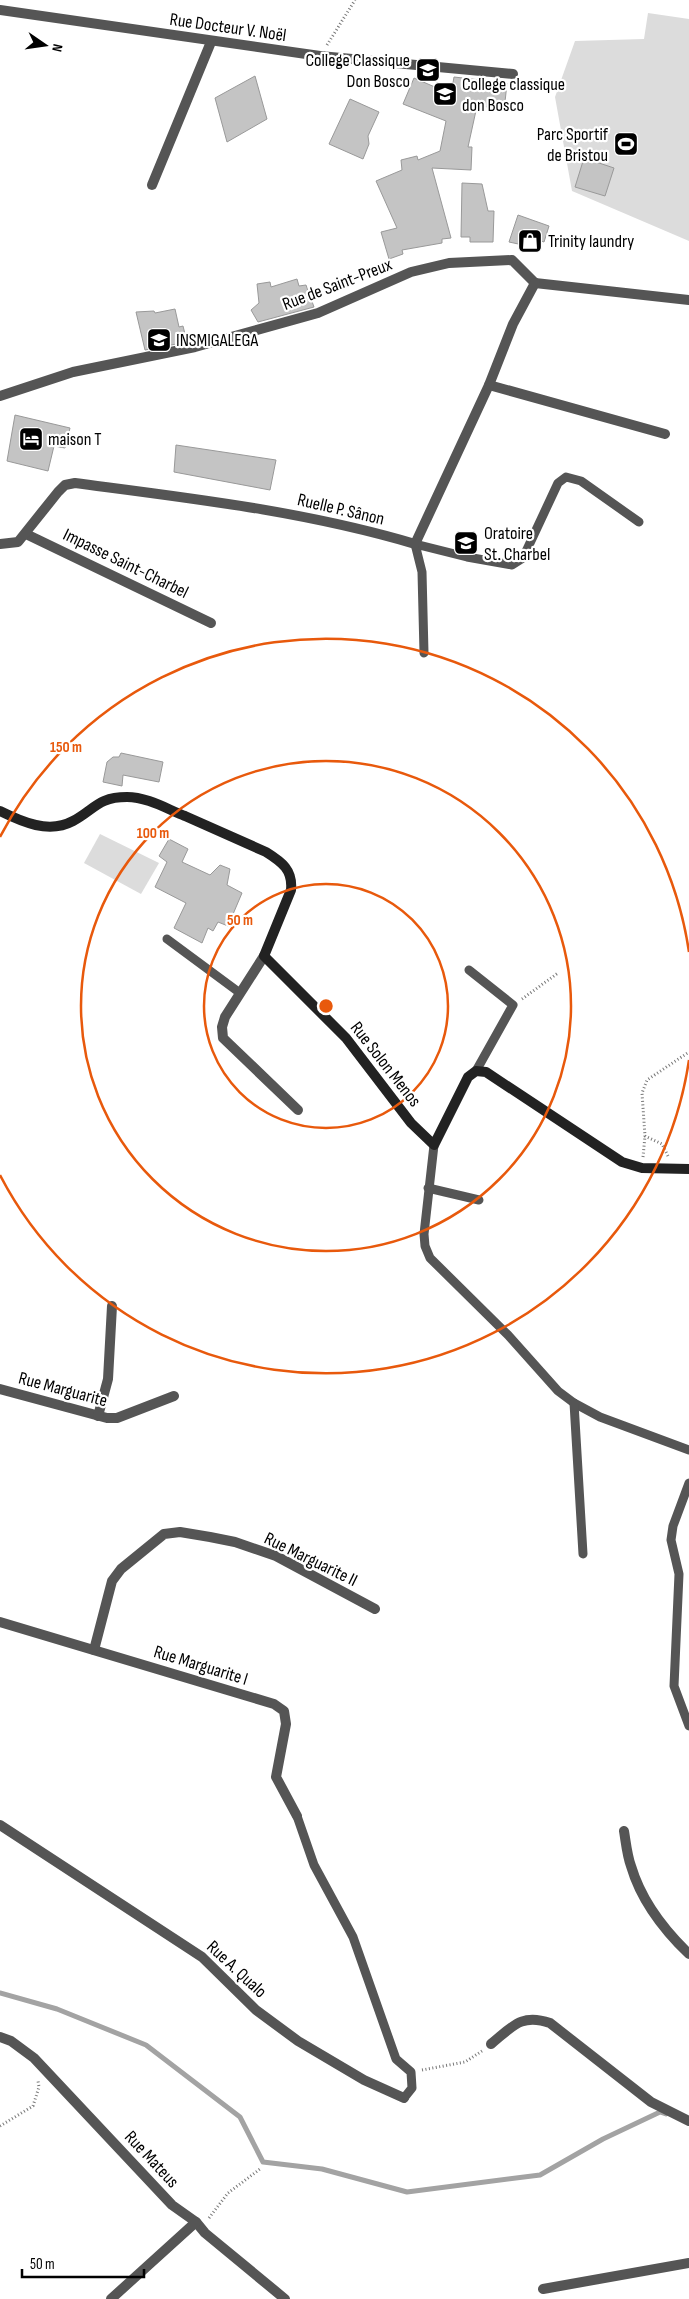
<svg xmlns="http://www.w3.org/2000/svg" width="689" height="2299" viewBox="0 0 689 2299" font-family="'Sofia Sans Condensed',sans-serif">
  <style>
    .green { fill: #dcdcdc }
    .lines { fill: none; stroke-linecap: round; stroke-linejoin: round }
    .stream { stroke: #a3a3a3; stroke-width: 5 }
    .building { fill: #c4c4c4; stroke: #999 }
    .path { stroke: #777; stroke-width: 3; stroke-dasharray: 1 2.5; stroke-linecap: butt }
    .lane { stroke: #555; stroke-width: 9 }
    .street { stroke: #555; stroke-width: 10 }
    .secondary { stroke: #222; stroke-width: 10 }
    .ring { fill: none; stroke: #e8590c; stroke-width: 2.5 }
    .labels { text-anchor: middle; stroke-width: 4.5; stroke-linejoin: round; paint-order: stroke }
    .street-label { font-size: 18px; fill: #000; stroke: #fff }
    .poi-label { font-size: 18px; fill: #000; stroke: #fff; text-anchor: start }
    .centre { fill: #e8590c; stroke: #fff; stroke-width: 2.5 }
    .ring-label { font-size: 15px; text-anchor: middle; font-weight: bold; fill: #e8590c; stroke: #fff; stroke-width: 4.5; stroke-linejoin: round; paint-order: stroke }
  </style>
  <rect width="100%" height="100%" fill="#fff"/>
  <g class="green">
    <path d="M648 13 689 19V241L572 191 555 97 575 41 644 39Z"/>
    <path d="M100 834 159 863 141 894 84 863Z"/>
  </g>
  <g class="lines">
    <path class="stream" d="M0 1993 57 2009 146 2045 240 2117 263 2162 322 2169 407 2192 540 2175 603 2139 660 2112 666 2114"/>
  </g>
  <g class="building">
    <path d="M255 76 267 119 227 142 215 98Z"/>
    <path d="M454 77 507 83 505 102 500 108 477 106 468 147H472L471 170 432 168 451 238 442 239V243L402 250 403 254 389 259 381 232 397 228 376 181 402 170 401 160 417 156 418 160 440 151 446 121 403 104 414 78 451 94Z"/>
    <path d="M350 99 379 112 368 136 369 144 363 159 329 144Z"/>
    <path d="M584 158 614 168 605 196 575 187Z"/>
    <path d="M462 183 482 184 488 211H494L493 242H470V237H461Z"/>
    <path d="M518 215 549 226 544 242 541 241 537 248 509 242Z"/>
    <path d="M297 279 299 286 306 285 314 307 258 322 251 310 259 303 257 284 270 282 271 287Z"/>
    <path d="M175 309 179 327 183 326 187 342 145 350 136 312 154 311 155 313Z"/>
    <path d="M15 415 70 428 65 448 54 446 48 471 7 461Z"/>
    <path d="M176 445 276 460 270 490 174 472Z"/>
    <path d="M121 753 163 762 159 782 123 775 122 786 103 782 107 762 113 757H119Z"/>
    <path d="M169 839 188 849 182 862 210 875 220 865 230 869 227 885 242 893 228 926 218 922 213 931 208 928 202 943 174 928 186 903 155 887 167 862 159 856Z"/>
  </g>
  <g class="lines">
    <g class="path">
      <path d="M327 45 355 0"/>
      <path d="M522 999 558 973"/>
      <path d="M668 1156 662 1144 645 1136 642 1093 647 1080 689 1052"/>
      <path d="M643 1157 645 1136"/>
      <path d="M422 2070 465 2062 482 2051"/>
      <path d="M0 2126 33 2106 39 2087 38 2081"/>
      <path d="M209 2218 228 2193 260 2169"/>
    </g>
    <g class="lane">
      <path d="M424 653 422 572 415 544 467 557 512 565 523 558 558 483 566 477 581 481 639 522"/>
      <path d="M167 939 240 993"/>
      <path d="M469 970 513 1005 476 1071"/>
      <path d="M434 1145 424 1234 425 1246 430 1258 508 1335 558 1391 574 1403 600 1417 689 1450"/>
      <path d="M428 1188 479 1200"/>
      <path d="M574 1403 583 1554"/>
      <path d="M689 1483 673 1526 671 1540 679 1574 674 1686 689 1726"/>
      <path d="M297 1816 314 1865 353 1937 396 2059 411 2072 412 2088 404 2098"/>
    </g>
    <g class="street">
      <path d="M0 10 320 56 513 74"/>
      <path d="M152 185 211 42"/>
      <path d="M535 283 689 300"/>
      <path d="M489 385 665 434"/>
      <path d="M0 396 73 372 195 347 318 313 411 272 449 263 512 260 535 283"/>
      <path d="M26 534 211 623"/>
      <path d="M0 544 18 542 58 492 65 485 75 483C189 498 304 511 415 544L489 385 513 324 535 283"/>
      <path d="M264 956 225 1017 222 1027 223 1038 298 1110"/>
      <path d="M0 1389 107 1418H117L174 1396"/>
      <path d="M98 1416 108 1379 112 1306"/>
      <path d="M0 1622 274 1704 284 1711 286 1724 276 1777 297 1816"/>
      <path d="M94 1650 112 1581 121 1569 164 1534 180 1532 210 1537 235 1542 276 1556 375 1609"/>
      <path d="M0 1825 202 1957 256 2010 298 2041 364 2080 404 2098"/>
      <path d="M624 1831C626 1843 627 1855 631 1866 641 1900 664 1930 689 1954"/>
      <path d="M0 2037 11 2041 34 2058 172 2205 196 2222 205 2233 285 2299"/>
      <path d="M491 2044C512 2027 521 2013 550 2023L651 2102 689 2121"/>
      <path d="M543 2289 689 2263"/>
      <path d="M111 2299 196 2222"/>
    </g>
    <path class="secondary" d="M0 811C22 822 49 834 73 821 95 809 98 797 127 797 147 797 167 809 185 816 212 828 239 840 266 852 282 862 293 870 291 890L264 956 346 1038 411 1123 434 1145 468 1077 476 1071 486 1072 622 1162 642 1168 689 1169"/>
  </g>
  <g class="ring">
    <circle cx="326" cy="1006" r="122"/>
    <circle cx="326" cy="1006" r="245"/>
    <path d="M689 1060A367 367 0 0 1 0 1175M0 837A367 367 0 0 1 689 952"/>
  </g>
  <defs>
    <symbol id="school-square" viewBox="-11 -11 22 22"><rect x="-9" y="-9" width="18" height="18" rx="4" fill="#000" stroke="#fff"/><path d="M0-5L7-2L0 1L-7-2ZM-4 1L0 2.5L4 1V4Q0 6-4 4Z" fill="#fff"/></symbol>
    <symbol id="university-square" viewBox="-11 -11 22 22"><rect x="-9" y="-9" width="18" height="18" rx="4" fill="#000" stroke="#fff"/><path d="M0-5L7-2L0 1L-7-2ZM-4 1L0 2.5L4 1V4Q0 6-4 4Z" fill="#fff"/></symbol>
    <symbol id="stadium-square" viewBox="-11 -11 22 22"><rect x="-9" y="-9" width="18" height="18" rx="4" fill="#000" stroke="#fff"/><path d="M0-5a6.5 5 0 1 0 0 10a6.5 5 0 1 0 0-10ZM-3.5-1.8h7v3.6h-7Z" fill="#fff"/></symbol>
    <symbol id="shop-square" viewBox="-11 -11 22 22"><rect x="-9" y="-9" width="18" height="18" rx="4" fill="#000" stroke="#fff"/><path d="M-5-2.5h2.3a2.7 3.5 0 0 1 5.4 0H5L5.5 6h-11ZM-1.5-2.5h3a1.5 2.3 0 0 0-3 0Z" fill="#fff"/></symbol>
    <symbol id="hotel-square" viewBox="-11 -11 22 22"><rect x="-9" y="-9" width="18" height="18" rx="4" fill="#000" stroke="#fff"/><path d="M-6-4.5h1.5V1H6V5H4.5V3h-9V5H-6ZM-4 0a1.8 1.8 0 1 1 3.6 0ZM.5 0V-2.5h3Q6-2.5 6 0Z" fill="#fff"/></symbol>
  </defs>
  <g fill-rule="evenodd">
    <use href="#school-square" x="414" y="56" width="28" height="28"/>
    <use href="#university-square" x="431" y="80" width="28" height="28"/>
    <use href="#stadium-square" x="612" y="130" width="28" height="28"/>
    <use href="#shop-square" x="516" y="227" width="28" height="28"/>
    <use href="#university-square" x="145" y="326" width="28" height="28"/>
    <use href="#hotel-square" x="17" y="425" width="28" height="28"/>
    <use href="#university-square" x="452" y="529" width="28" height="28"/>
  </g>
  <g class="labels">
    <g class="street-label">
      <text transform="translate(228 27) rotate(8)" y="6">Rue Docteur V. Noël</text>
      <text transform="translate(337 284) rotate(-21)" y="6">Rue de Saint-Preux</text>
      <text transform="translate(341 509) rotate(13)" y="6">Ruelle P. Sânon</text>
      <text transform="translate(126 563) rotate(26)" y="6">Impasse Saint-Charbel</text>
      <text transform="translate(386 1064) rotate(52)" y="6">Rue Solon Menos</text>
      <text transform="translate(63 1389) rotate(15)" y="6">Rue Marguarite</text>
      <text transform="translate(311 1559) rotate(26)" y="6">Rue Marguarite II</text>
      <text transform="translate(201 1665) rotate(17)" y="6">Rue Marguarite I</text>
      <text transform="translate(237 1969) rotate(43)" y="6">Rue A. Qualo</text>
      <text transform="translate(152 2159) rotate(47)" y="6">Rue Mateus</text>
    </g>
    <g class="poi-label">
      <text x="410" y="66" text-anchor="end">College Classique<tspan x="410" dy="21">Don Bosco</tspan></text>
      <text x="462" y="90">College classique<tspan x="462" dy="21">don Bosco</tspan></text>
      <text x="608" y="140" text-anchor="end">Parc Sportif<tspan x="608" dy="21">de Bristou</tspan></text>
      <text x="548" y="247">Trinity laundry</text>
      <text x="176" y="346">INSMIGALEGA</text>
      <text x="48" y="445">maison T</text>
      <text x="484" y="539">Oratoire<tspan x="484" dy="21">St. Charbel</tspan></text>
    </g>
  </g>
  <circle cx="326" cy="1006" r="8" class="centre"/>
  <g class="ring-label">
    <text x="66" y="752">150 m</text>
    <text x="153" y="838">100 m</text>
    <text x="240" y="925">50 m</text>
  </g>
  <g transform="translate(45 45) rotate(103)" stroke="#ffffff" stroke-width="4" paint-order="stroke">
  <path d="M0-4L9 19L0 12L-9 19Z" fill="#000000"/>
  <text y="-8" font-size="14" font-weight="bold" text-anchor="middle" fill="#000000">N</text>
  </g>
  <path d="M22 2269v8h122v-8" fill="none" stroke="#000000" stroke-width="2.5"/>
  <text x="30" y="2269" font-size="15" fill="#000000" stroke="#ffffff" stroke-width="4" paint-order="stroke">50 m</text>
</svg>
